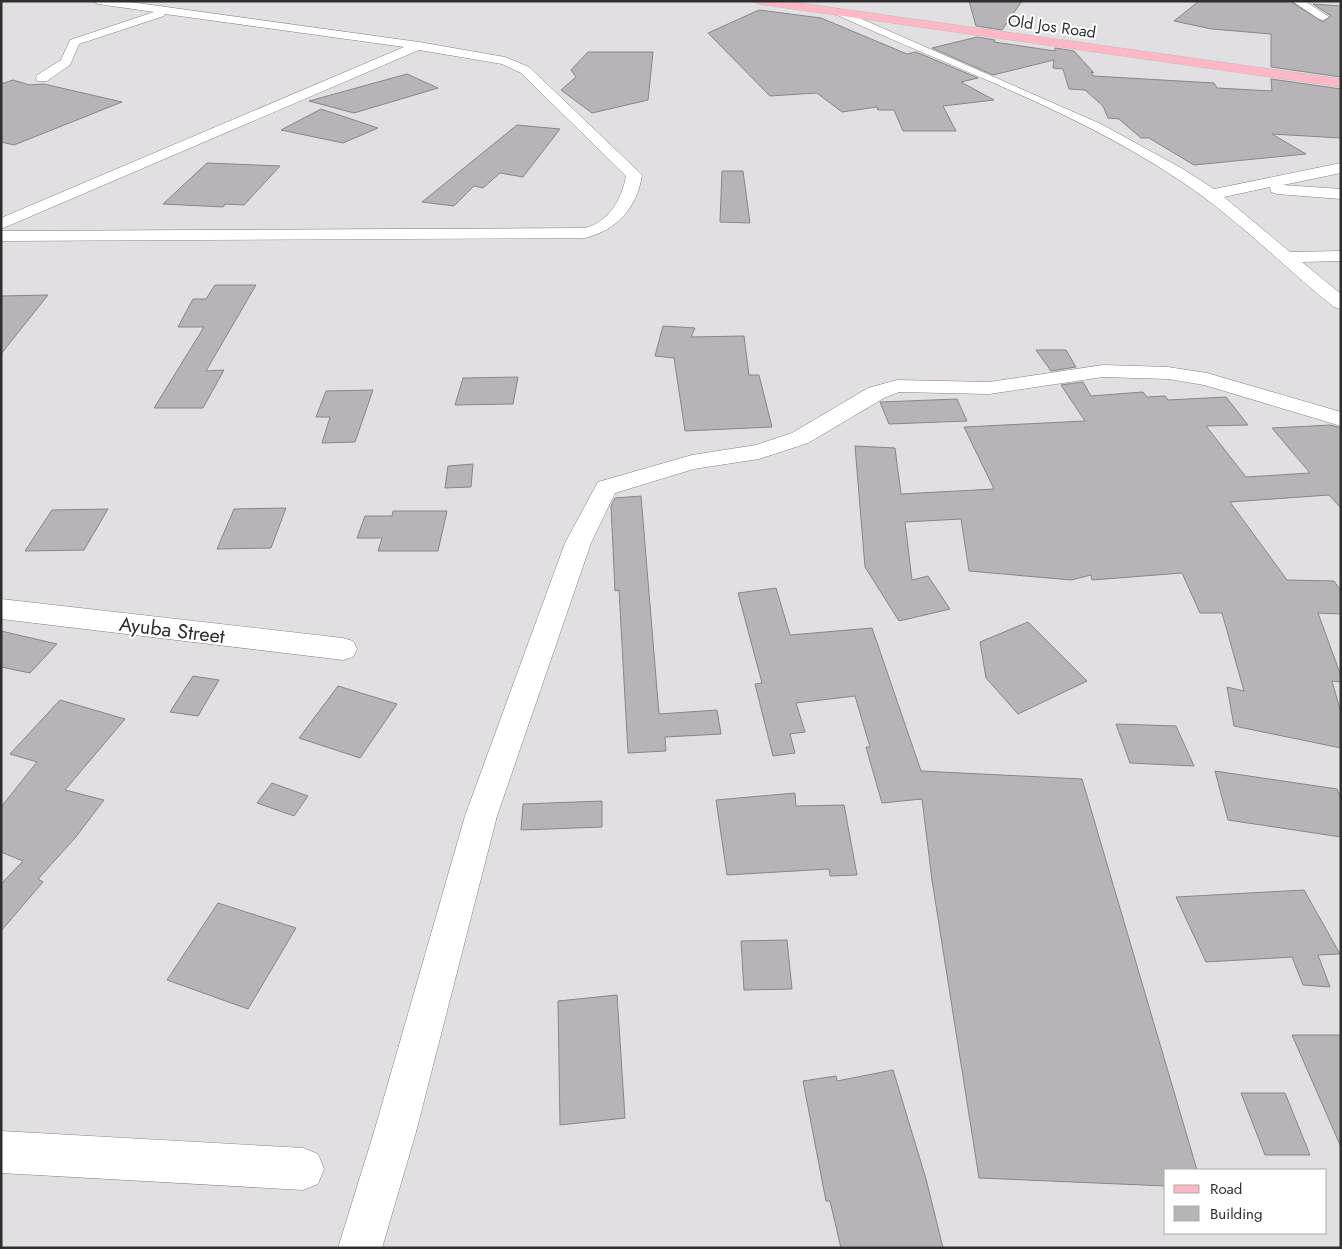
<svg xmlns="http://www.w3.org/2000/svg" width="1342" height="1249" viewBox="0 0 1342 1249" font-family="Jost,sans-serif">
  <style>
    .building { fill: #b7b4b7; stroke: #898689 }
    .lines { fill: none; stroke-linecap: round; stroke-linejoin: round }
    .minor-casing { stroke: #848183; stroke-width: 1 }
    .major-casing { stroke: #bcbcbc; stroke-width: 1 }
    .minor { fill: #fff; fill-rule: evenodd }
    .major { fill: #fdb7c5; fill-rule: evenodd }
    .labels { text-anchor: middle; stroke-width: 4; stroke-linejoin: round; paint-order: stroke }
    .far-street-label { font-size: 16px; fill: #2f2e2f; stroke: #fff }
    .street-label { font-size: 20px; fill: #2f2e2f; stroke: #fff }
  </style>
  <rect width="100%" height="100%" fill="#e2dfe2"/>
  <g class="building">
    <path d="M969 1H1022L1002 30 976 26Z"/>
    <path d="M1199 1H1290L1323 22 1331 16 1313 4 1341 6V77L1271 67V34L1212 29 1174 21Z"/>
    <path d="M759 10 821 18 907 54 916 52 978 78 961 82 994 100 943 106 956 131H903L894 110H878L877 107 842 112 817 93 770 96 708 33Z"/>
    <path d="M977 37 995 40 994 42 1055 51V48L1074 51 1094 73 1091 72 1093 76 1214 83 1217 88 1272 91 1271 79 1341 89V138L1272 134 1306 154 1194 165 1149 138H1141L1119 119 1108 118 1103 106 1085 90 1069 89 1063 69 1053 68 1054 60 993 75 932 48Z"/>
    <path d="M588 52H653L648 100 592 113 561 90 576 77 571 70Z"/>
    <path d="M407 74 438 88 354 113 309 101Z"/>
    <path d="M13 80 30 85 44 84 122 102 14 145 1 142V84Z"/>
    <path d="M321 109 378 128 343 143 281 130Z"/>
    <path d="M517 125 560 129 523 177 500 173 483 188 474 186 454 206 422 202Z"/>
    <path d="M207 163 280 166 244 205 225 204 223 207 163 204Z"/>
    <path d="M722 171H743L750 223 720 222Z"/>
    <path d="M215 285H256L206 371 224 370 203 408H154L204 327H178L193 299H206Z"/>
    <path d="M48 295 1 354V296Z"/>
    <path d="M663 326 695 328 691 337 744 336 749 375H759L772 427 685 431 674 358 655 356Z"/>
    <path d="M1036 350H1066L1076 367 1051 371Z"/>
    <path d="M518 377 513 404 455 405 463 378Z"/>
    <path d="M1083 382 1091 396 1143 392 1147 397 1165 396 1168 400 1226 397 1248 425 1206 426 1246 477 1310 473 1272 428 1331 425 1341 428V508L1329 495 1230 502 1287 580 1334 581 1341 591V614L1318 613 1341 676V682L1332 681 1341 713V748L1234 726 1227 687 1244 691 1222 613H1200L1182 573 1092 580 1091 575 1071 580 969 571 961 519 905 522 912 580 928 576 950 609 899 621 865 567 855 446 895 448 901 494 994 489 964 427 1085 421 1061 385Z"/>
    <path d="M373 390 355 442 322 443 330 417H316L326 391Z"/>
    <path d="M957 399 967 421 889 424 880 402Z"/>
    <path d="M473 464 471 487 445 488 448 466Z"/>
    <path d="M641 496 659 714 717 710 721 734 665 737 666 751 628 753 619 590 615 591 611 506 615 498Z"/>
    <path d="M286 508 271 548 217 549 234 509Z"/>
    <path d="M108 509 84 550 25 551 52 510Z"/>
    <path d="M393 511H447L438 551H378L382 538H357L365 516H392Z"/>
    <path d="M776 588 790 635 872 628 921 771 1082 779 1197 1170H1166V1186L979 1178 932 880 922 799 882 803 866 747H870L855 696 796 703 805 732 790 734 795 753 773 756 755 684 762 683 738 593Z"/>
    <path d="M1028 622 1087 681 1018 714 986 678 980 642Z"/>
    <path d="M1 631 57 644 30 673 1 667Z"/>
    <path d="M193 676 219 680 198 716 170 712Z"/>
    <path d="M338 686 397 704 360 758 299 738Z"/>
    <path d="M60 700 125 719 65 790 104 800 75 838 38 879 43 882 1 931V884L23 861 1 852V807L37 762 10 754Z"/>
    <path d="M1116 724 1176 726 1194 766 1130 763Z"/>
    <path d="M1215 771 1337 789 1341 800V837L1228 820Z"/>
    <path d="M272 783 308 796 294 816 257 803Z"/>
    <path d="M795 793 796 806 844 805 857 875 830 876 829 869 727 875 716 800Z"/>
    <path d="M602 801V827L521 830 523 804Z"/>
    <path d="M1304 890 1340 954 1318 955 1330 987 1303 985 1292 957 1206 962 1176 897Z"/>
    <path d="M218 903 296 928 248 1009 167 980Z"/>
    <path d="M787 940 792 989 744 990 741 941Z"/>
    <path d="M617 995 625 1118 560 1125 558 1001Z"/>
    <path d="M1292 1035H1341V1147Z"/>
    <path d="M893 1070 926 1179 943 1248H841L830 1201H826L803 1081 836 1076 837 1081Z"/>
    <path d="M1241 1093H1285L1310 1155H1265Z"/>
  </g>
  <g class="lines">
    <defs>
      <g id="minor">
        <path d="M93 1H123L419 42 505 57 529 67 639 172 642 175C637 208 617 230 585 238L1 241V231L585 228C609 222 622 199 626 176L521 73 502 64 419 50 1 229V218L404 47 165 14 164 16 79 44 70 65 47 81H37L36 78 37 75 61 60 70 40 154 12 98 4Z"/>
        <path d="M1292 1H1305L1329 17 1323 20 1319 19Z"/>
        <path d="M839 9 1101 124 1183 169 1214 189 1341 163V173L1283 185 1341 189V199L1277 194 1271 192 1270 187 1224 197 1290 252 1341 251V261L1302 262 1341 294V309L1334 307C1280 264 1232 213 1173 176 1069 108 948 66 835 14L834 12Z"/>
        <path d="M1103 365 1168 367 1207 373 1341 412V426L1204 385 1168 379 1103 377 989 394 899 392 884 398 808 443 759 459 694 469 615 493 591 543 497 816 416 1132 382 1248H338L374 1132 465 816 565 543 598 482 692 455 756 445 792 433 868 388 897 380 989 382Z"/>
        <path d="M1 599 343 638 353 641 357 649 353 657 343 660 1 619Z"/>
        <path d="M1 1131 303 1148 318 1154 324 1169 318 1184 303 1190 1 1173Z"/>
      </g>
      <path id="major" d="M754 1H784L1341 79V87L759 4Z"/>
    </defs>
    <use href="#minor" class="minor-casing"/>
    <use href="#major" class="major-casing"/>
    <use href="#minor" class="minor"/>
    <use href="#major" class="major"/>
  </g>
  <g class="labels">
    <g class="far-street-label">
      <text transform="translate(1052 26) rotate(8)" y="6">Old Jos Road</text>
    </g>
    <g class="street-label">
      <text transform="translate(172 630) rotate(7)" y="7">Ayuba Street</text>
    </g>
  </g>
  <rect width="1342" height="1249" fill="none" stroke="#2f2e2f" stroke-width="5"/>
  <rect x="1164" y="1169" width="162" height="65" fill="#ffffff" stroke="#acabac"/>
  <rect x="1174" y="1185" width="25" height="8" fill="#fdb7c5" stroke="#acabac"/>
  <text x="1210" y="1194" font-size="15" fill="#2f2e2f">Road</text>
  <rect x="1174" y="1206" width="25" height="15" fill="#b7b4b7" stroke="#acabac"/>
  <text x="1210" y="1219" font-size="15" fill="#2f2e2f">Building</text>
</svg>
